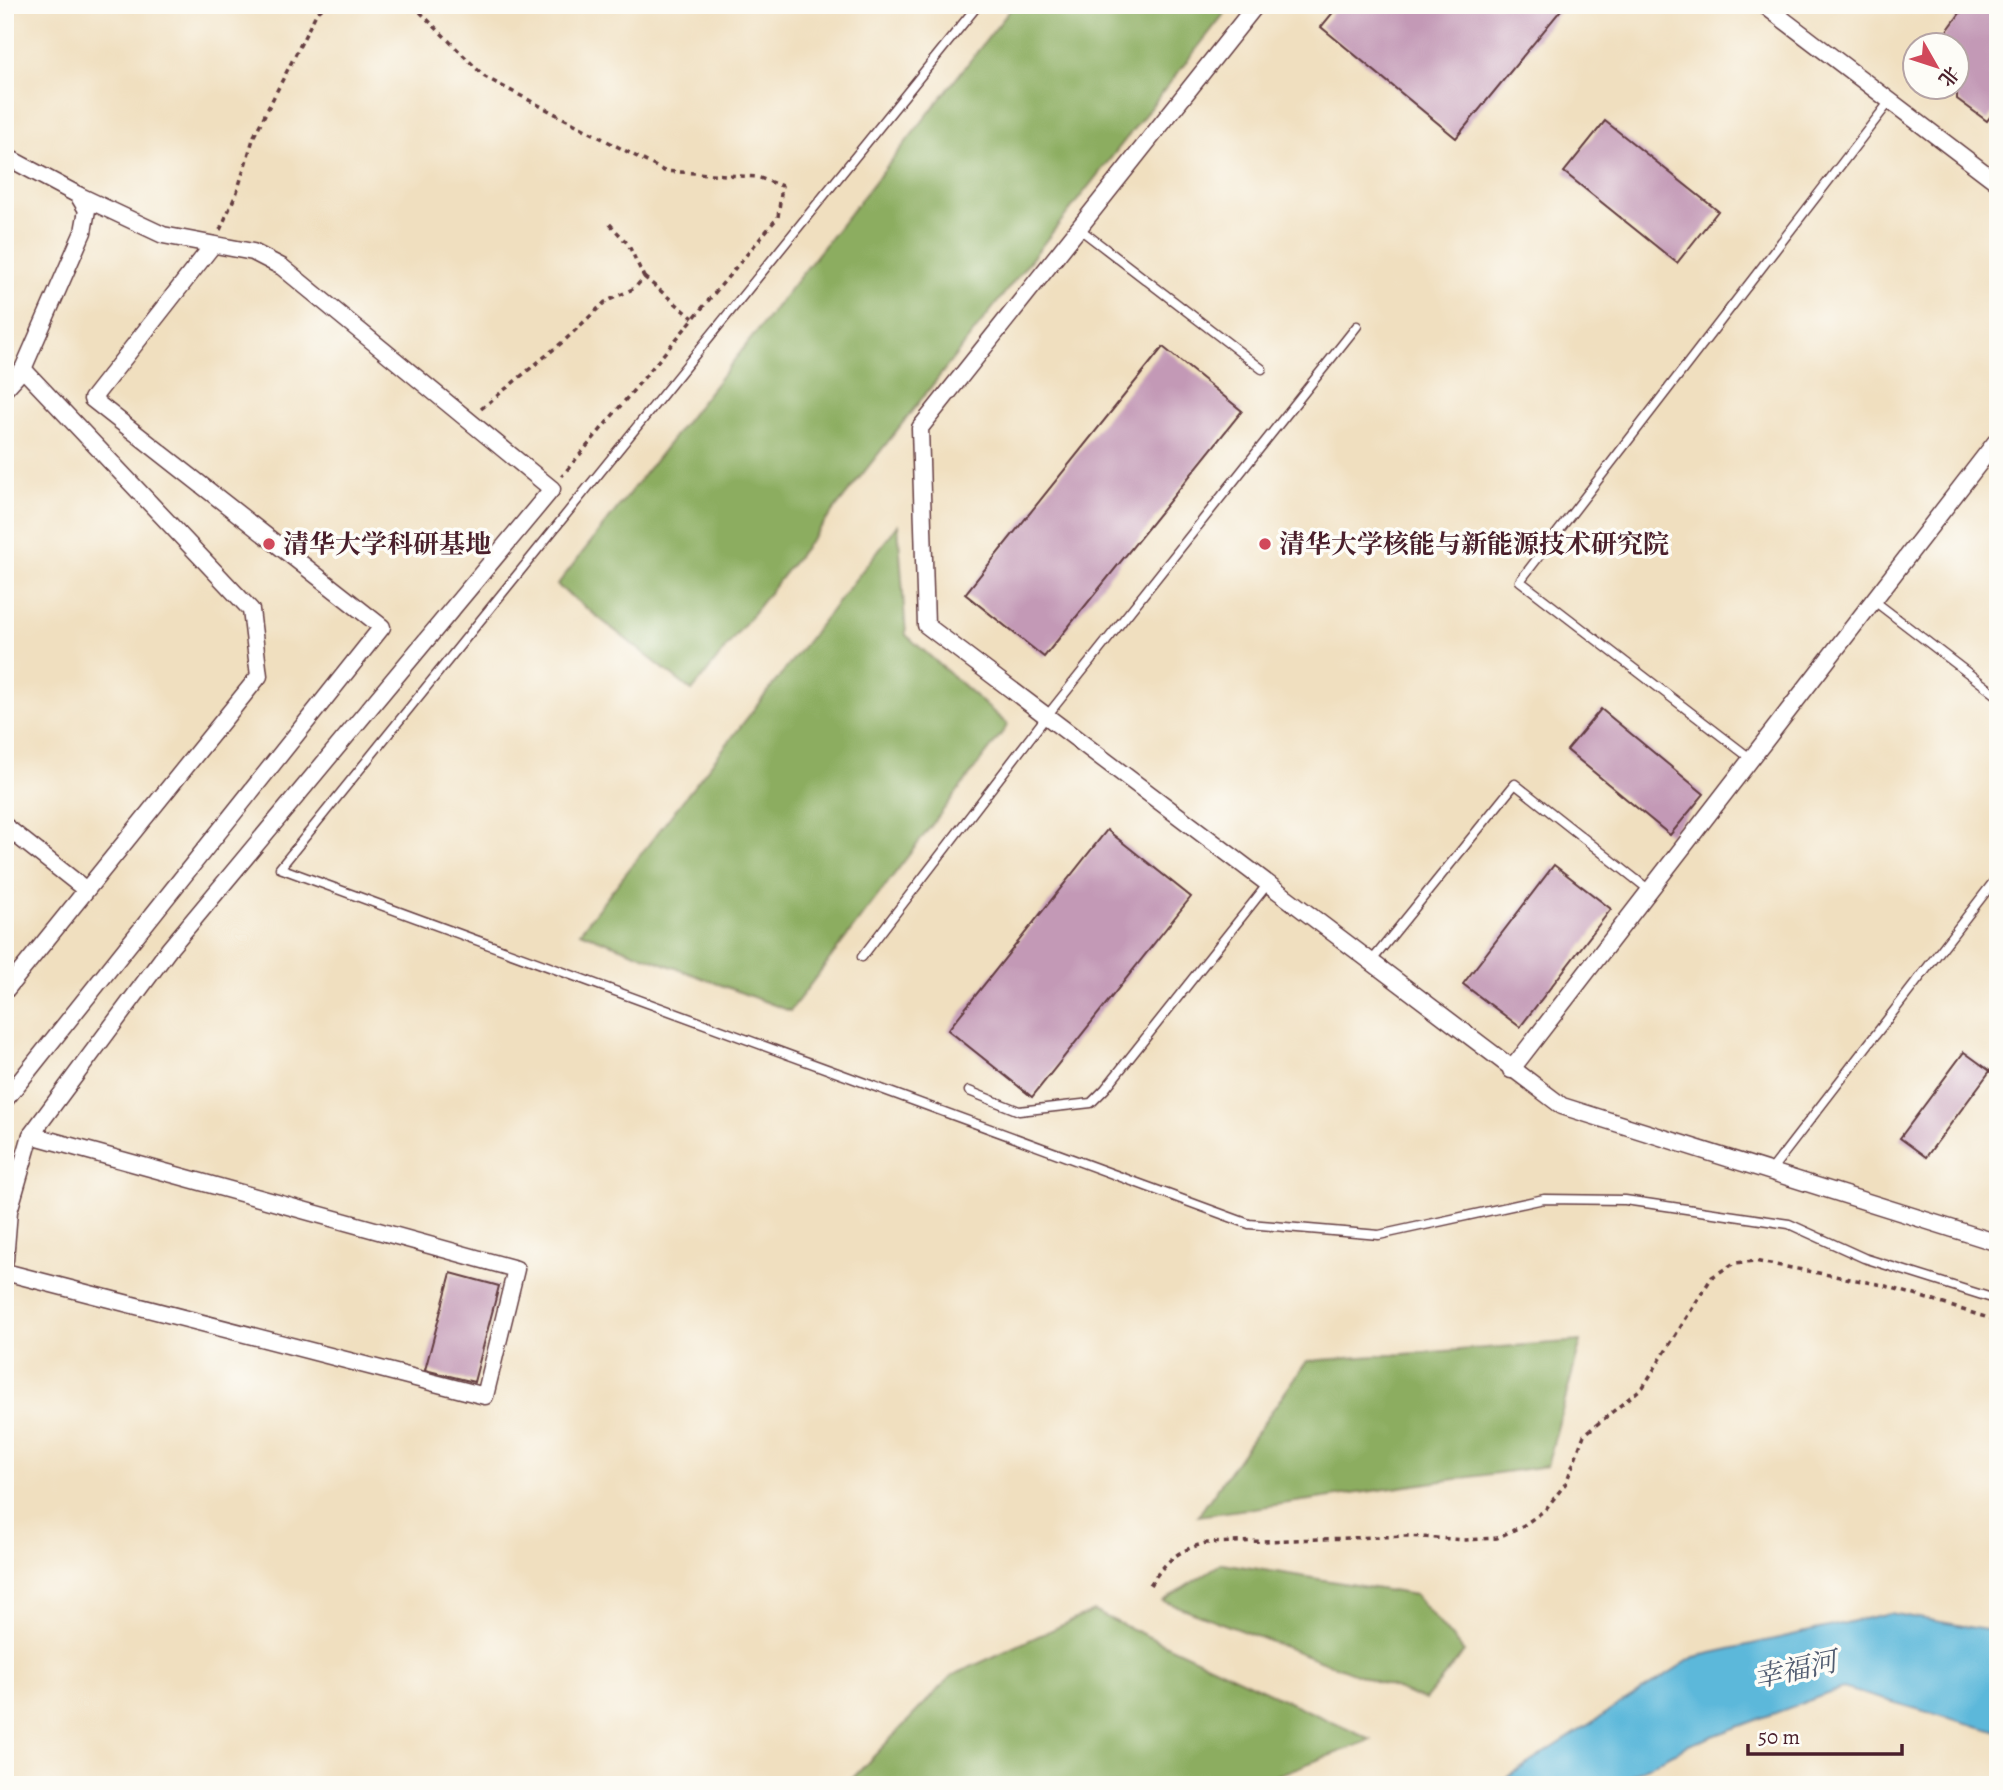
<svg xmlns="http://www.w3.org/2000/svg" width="2003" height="1790" viewBox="0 0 2003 1790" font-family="Alegreya,'Noto Serif SC',serif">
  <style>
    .forest { fill: #8cad61; stroke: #6b6646; stroke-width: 2 }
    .water { fill: #5cb8da; stroke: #536c82; stroke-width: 2 }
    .building { fill: #c399b6 }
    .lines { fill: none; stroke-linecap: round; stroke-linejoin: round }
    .lane-casing { stroke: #633c41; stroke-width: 11 }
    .street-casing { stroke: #633c41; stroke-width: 19 }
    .path { stroke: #633c41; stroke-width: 3.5; stroke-dasharray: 5 5; stroke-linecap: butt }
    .lane { stroke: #fff; stroke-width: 8 }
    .street { stroke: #fff; stroke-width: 16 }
    .poi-dot { fill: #d1495b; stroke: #fdfcf7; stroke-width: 2.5 }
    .labels { text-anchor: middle; stroke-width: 7; stroke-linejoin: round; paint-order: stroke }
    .poi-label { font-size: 26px; font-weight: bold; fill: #4a1f2b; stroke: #fdfcf7; text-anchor: start }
    .water-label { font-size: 28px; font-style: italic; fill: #515c71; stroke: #fdfcf7 }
  </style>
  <rect width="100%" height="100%" fill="#fdfcf7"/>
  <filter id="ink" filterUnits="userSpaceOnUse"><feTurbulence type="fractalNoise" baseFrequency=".0143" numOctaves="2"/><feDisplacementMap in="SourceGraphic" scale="14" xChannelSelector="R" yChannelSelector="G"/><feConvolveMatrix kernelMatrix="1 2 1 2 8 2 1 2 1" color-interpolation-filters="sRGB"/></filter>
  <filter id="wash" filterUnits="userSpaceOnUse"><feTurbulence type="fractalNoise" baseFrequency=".00686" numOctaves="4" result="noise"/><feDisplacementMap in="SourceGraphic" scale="28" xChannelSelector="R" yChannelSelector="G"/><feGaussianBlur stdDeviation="1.57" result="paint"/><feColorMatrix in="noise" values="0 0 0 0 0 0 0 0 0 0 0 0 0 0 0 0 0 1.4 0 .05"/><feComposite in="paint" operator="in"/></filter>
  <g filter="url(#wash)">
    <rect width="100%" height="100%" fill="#f0dfbf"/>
    <g class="forest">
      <path d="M1014 5H1231L692 691 557 585Z"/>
      <path d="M898 525 906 635 1008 725 790 1011 580 932Z"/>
      <path d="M1581 1341 1547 1466 1198 1516 1307 1361Z"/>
      <path d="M1222 1563 1415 1595 1464 1652 1425 1700 1163 1601Z"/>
      <path d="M1093 1611 1371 1740 1251 1785H846L951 1676Z"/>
    </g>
    <path class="water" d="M1890 1613 1998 1632V1732L1843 1688 1686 1746 1614 1785H1490L1501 1781 1694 1657Z"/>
    <g id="blocks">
      <g class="building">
        <path d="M1339 5H1565L1456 138 1321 27Z"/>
        <path d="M1966 5H1998V106L1987 121 1957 99V46H1936Z"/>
        <path d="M1605 121 1718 211 1677 263 1564 172Z"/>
        <path d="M1163 347 1242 411 1044 657 965 594Z"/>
        <path d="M1601 709 1704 794 1670 835 1567 750Z"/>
        <path d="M1107 830 1191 897 1032 1097 948 1030Z"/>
        <path d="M1554 865 1611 909 1520 1027 1463 984Z"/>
        <path d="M1964 1052 1990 1071 1926 1157 1900 1138Z"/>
        <path d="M451 1273 499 1286 474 1382 425 1370Z"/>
      </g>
    </g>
  </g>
  <g filter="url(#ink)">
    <use href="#blocks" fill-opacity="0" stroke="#633c41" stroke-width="2"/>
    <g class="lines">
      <defs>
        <g id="lane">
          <path d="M978 5 280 868 1249 1224 1379 1235 1544 1199 1625 1200 1789 1224 1864 1258 1998 1300"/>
          <path d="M1081 230 1262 369"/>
          <path d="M1873 600 1998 696"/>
          <path d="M1750 758 1520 581 1890 101"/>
          <path d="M862 957 1046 717 1357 326"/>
          <path d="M1370 963 1515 784 1648 889"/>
          <path d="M969 1091 1019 1111 1091 1103 1105 1089 1267 885"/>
          <path d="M1772 1169 1998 876"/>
        </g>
        <g id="street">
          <path d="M1256 5 920 428 926 625 1562 1106 1998 1243"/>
          <path d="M1764 5 1998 183"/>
          <path d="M5 156 78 195 87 210 83 232 23 369 5 389"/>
          <path d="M5 826 86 890"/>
          <path d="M5 991 259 676 251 610 23 369"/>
          <path d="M1511 1070 1998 439"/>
          <path d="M5 1100 382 627 92 399 213 245"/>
          <path d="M5 1260 9 1211 31 1135 170 948 552 489 282 267 253 252 163 235 78 195"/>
          <path d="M5 1272 485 1396 516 1269 31 1135"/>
        </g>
      </defs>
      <use href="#lane" class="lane-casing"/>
      <use href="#street" class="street-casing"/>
      <g class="path">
        <path d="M413 5 485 77 664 171 757 177 782 186 778 217 562 476"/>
        <path d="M434 5H481"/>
        <path d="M220 230 237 192 254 136 316 14 326 5"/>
        <path d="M644 277 693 318"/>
        <path d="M481 409 565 340 605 302 635 288 644 277 628 244 608 222"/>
        <path d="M1150 1585C1167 1560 1176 1551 1206 1543L1407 1536 1466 1540 1497 1538 1524 1525 1545 1510 1566 1483 1584 1435 1643 1387 1712 1277 1734 1263 1754 1261 1883 1285 1998 1321"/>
      </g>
      <use href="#lane" class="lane"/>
      <use href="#street" class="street"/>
    </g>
  </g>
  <g class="poi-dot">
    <circle cx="269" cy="544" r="7"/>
    <circle cx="1265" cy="544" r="7"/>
  </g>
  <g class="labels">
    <g class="poi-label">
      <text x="283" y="553">清华大学科研基地</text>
      <text x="1279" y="553">清华大学核能与新能源技术研究院</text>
    </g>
    <g class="water-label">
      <text transform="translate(1795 1669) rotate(-12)" y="10">幸福河</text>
    </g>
  </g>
  <rect width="2003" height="1790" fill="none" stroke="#fdfcf7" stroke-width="28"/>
  <g transform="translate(1936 66) rotate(129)"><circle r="33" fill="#fdfcf7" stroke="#b5a4a5" stroke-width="2"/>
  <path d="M0-5L12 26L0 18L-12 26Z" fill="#d1495b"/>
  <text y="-10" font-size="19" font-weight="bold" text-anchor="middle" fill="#4a1f2b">北</text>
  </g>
  <path d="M1748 1744v10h154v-10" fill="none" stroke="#4a1f2b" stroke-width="3.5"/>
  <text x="1758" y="1744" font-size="21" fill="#4a1f2b" stroke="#fdfcf7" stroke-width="5" paint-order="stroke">50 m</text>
</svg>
